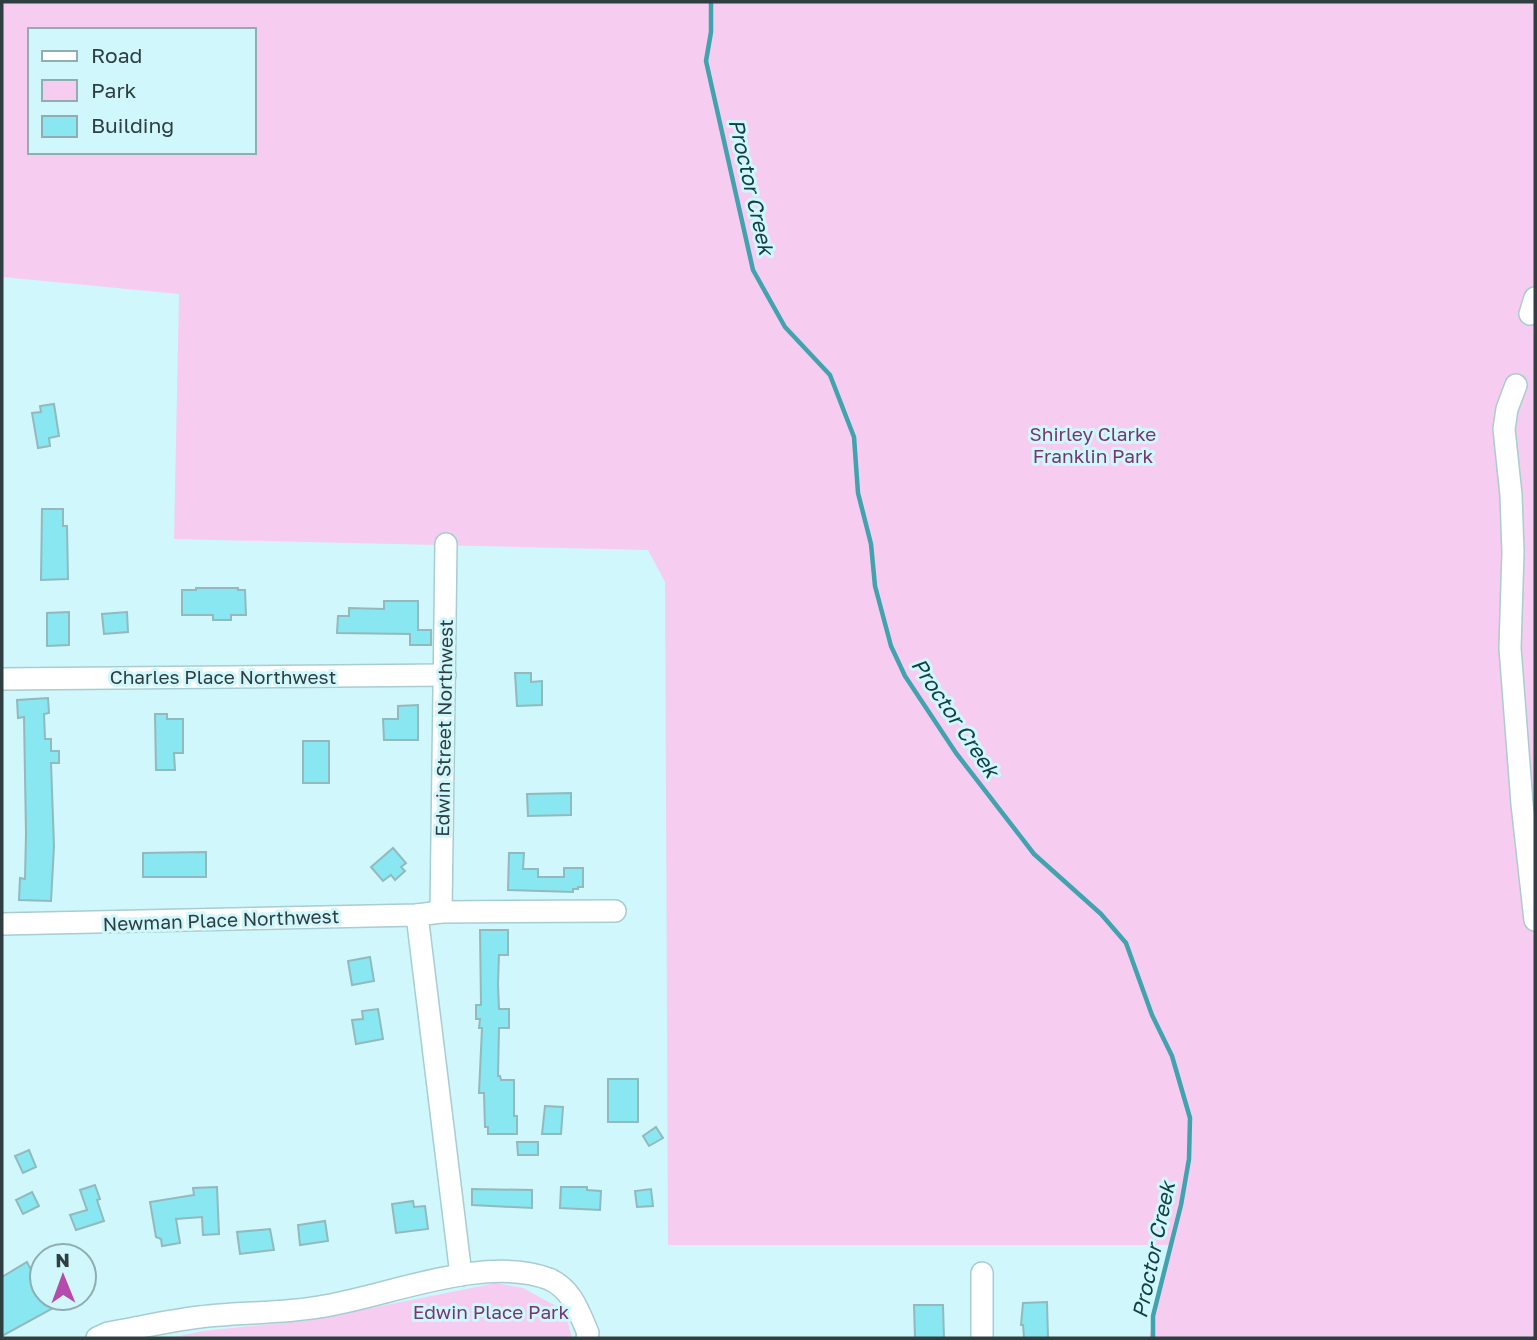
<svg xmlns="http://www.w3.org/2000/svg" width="1537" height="1340" viewBox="0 0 1537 1340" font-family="'Golos Text',sans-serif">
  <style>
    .green { fill: #f6cdf1; fill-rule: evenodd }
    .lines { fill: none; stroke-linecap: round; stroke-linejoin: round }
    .stream { stroke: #41a3ad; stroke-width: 4.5 }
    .building { fill: #88e7f1; stroke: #93b9bc; stroke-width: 2 }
    .minor-casing { stroke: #a7cdd1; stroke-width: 24 }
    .minor { stroke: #fff; stroke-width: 21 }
    .labels { text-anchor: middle; stroke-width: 6; stroke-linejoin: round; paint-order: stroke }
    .park-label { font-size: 19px; fill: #773672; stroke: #d0f7fb }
    .street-label { font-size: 19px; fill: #2f3e40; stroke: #d0f7fb }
    .water-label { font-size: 21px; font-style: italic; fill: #124044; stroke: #d0f7fb }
  </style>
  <rect width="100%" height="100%" fill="#d0f7fb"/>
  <g class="green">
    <path d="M2 2H1535V1338H1149L1170 1245H668L665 582 648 550 174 539 179 294 2 277ZM30 30H254V152H30Z"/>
    <path d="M496 1283 523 1288 565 1311 572 1338H169L203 1331 311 1320Z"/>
  </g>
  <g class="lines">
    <path class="stream" d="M711 2V32L706 61 753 270 785 327 830 375 854 437 858 493 871 544 875 586 891 646 905 676 956 753 1034 854 1101 914 1126 943 1152 1015 1172 1056 1190 1118 1189 1159 1181 1205 1153 1316V1338"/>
  </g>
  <g class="building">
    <path d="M54 404 59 436 49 438 50 446 38 448 32 413 41 412 40 406Z"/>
    <path d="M42 509H63V526H67L68 579 41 580Z"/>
    <path d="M196 588H238V590H245L246 615H231V620H213V615H182V590H196Z"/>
    <path d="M384 601H418V630H431V645H410V634L337 633 338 616H349V608L384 609Z"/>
    <path d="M69 612V645L47 646V613Z"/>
    <path d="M127 612 128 632 104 634 102 614Z"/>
    <path d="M515 673H531V682L542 681V705L517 706Z"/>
    <path d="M48 698 49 713 44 714 45 739H51V751H59V763H51L54 846 51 901 19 900 20 878 25 879 26 834 24 717 18 718 17 700Z"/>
    <path d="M418 705V740H384L383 719H398V706Z"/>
    <path d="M155 714H167V719H183V753H174L175 770H156Z"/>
    <rect x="303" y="741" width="26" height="42"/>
    <path d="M571 793V815L528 816 527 794Z"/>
    <path d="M393 848 406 863 401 867 405 871 395 880 391 875 383 881 371 867Z"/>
    <path d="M206 852V877H143V853Z"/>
    <path d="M509 853H524L523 869H538V877H564V868H583V887H578V889H573V892L508 890Z"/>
    <path d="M480 930H508V955H499L498 984 499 1009H509V1028H499L498 1076H500L501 1080H514V1116H517V1134H488V1127H485L484 1093H479L482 1028H479L480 1019H476V1005H481Z"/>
    <path d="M370 957 374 981 352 985 348 961Z"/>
    <path d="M378 1009 383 1039 356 1044 352 1020 363 1019 362 1011Z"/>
    <rect x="608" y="1079" width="30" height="43"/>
    <path d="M545 1106 563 1107 561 1134H542Z"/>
    <path d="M656 1127 663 1138 649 1146 643 1136Z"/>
    <path d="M517 1142H538V1155H518Z"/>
    <path d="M29 1150 36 1167 23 1173 15 1156Z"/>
    <path d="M95 1185 100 1199 97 1200 104 1221 76 1230 70 1215 87 1210 80 1190Z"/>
    <path d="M217 1187 219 1234 203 1235 202 1217 176 1219 180 1243 162 1246 161 1239 156 1237 150 1202 194 1195 193 1188Z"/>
    <path d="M561 1187H587V1190L601 1191 600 1210 560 1208Z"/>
    <path d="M472 1189 532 1190V1208L472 1205Z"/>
    <path d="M651 1189 653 1206 637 1207 635 1191Z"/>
    <path d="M32 1192 39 1206 23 1214 16 1200Z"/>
    <path d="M413 1201 414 1207 425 1206 428 1229 396 1233 392 1204Z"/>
    <path d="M325 1221 328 1241 300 1245 298 1225Z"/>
    <path d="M270 1229 274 1250 240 1254 237 1232Z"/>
    <path d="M27 1262 30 1268 42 1262V1298H52L57 1306 2 1336V1277Z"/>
    <path d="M1047 1302 1048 1338H1024L1023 1325H1021L1023 1303Z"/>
    <path d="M914 1305H943L944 1338H915Z"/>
  </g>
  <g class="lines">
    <defs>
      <g id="minor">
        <path d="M1530 314 1535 298"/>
        <path d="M1516 385 1507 409 1504 429 1511 495 1513 552 1510 648 1522 804 1535 920"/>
        <path d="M2 679 445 675"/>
        <path d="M441 912 446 544"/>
        <path d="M417 915 461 1275"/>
        <path d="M2 924 417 915 441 912 615 911"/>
        <path d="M982 1273V1338"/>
        <path d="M97 1338 108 1333C136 1328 164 1322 192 1318 234 1312 277 1314 319 1307 386 1297 483 1254 549 1279 572 1289 579 1312 588 1333L587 1338"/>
      </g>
    </defs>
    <use href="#minor" class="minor-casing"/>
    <use href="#minor" class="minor"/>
  </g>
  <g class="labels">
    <g class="park-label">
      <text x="1093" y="441">Shirley Clarke<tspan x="1093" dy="22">Franklin Park</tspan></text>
      <text x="491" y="1319">Edwin Place Park</text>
    </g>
    <g class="street-label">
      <text x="223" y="684">Charles Place Northwest</text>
      <text transform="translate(444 728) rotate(-89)" y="7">Edwin Street Northwest</text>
      <text transform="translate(221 920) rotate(-2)" y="7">Newman Place Northwest</text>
    </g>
    <g class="water-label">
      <text transform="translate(751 187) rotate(77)" y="7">Proctor Creek</text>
      <text transform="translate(955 718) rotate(56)" y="7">Proctor Creek</text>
      <text transform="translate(1154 1250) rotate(-78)" y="7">Proctor Creek</text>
    </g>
  </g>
  <rect width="1537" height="1340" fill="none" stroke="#2f3e40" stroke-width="7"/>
  <rect x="28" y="28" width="228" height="126" fill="#d0f7fb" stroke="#90adb0" stroke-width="2"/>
  <rect x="42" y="51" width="35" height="10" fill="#ffffff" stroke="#90adb0" stroke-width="2"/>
  <text x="91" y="63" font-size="21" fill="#2f3e40">Road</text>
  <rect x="42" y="80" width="35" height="21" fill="#f6cdf1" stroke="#90adb0" stroke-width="2"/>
  <text x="91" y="98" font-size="21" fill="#2f3e40">Park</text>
  <rect x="42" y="116" width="35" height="21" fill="#88e7f1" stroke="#90adb0" stroke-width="2"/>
  <text x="91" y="133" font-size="21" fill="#2f3e40">Building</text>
  <g transform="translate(63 1277) rotate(359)"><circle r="33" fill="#d0f7fb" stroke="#90adb0" stroke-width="2"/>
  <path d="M0-5L12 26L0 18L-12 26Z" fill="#b44bad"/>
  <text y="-10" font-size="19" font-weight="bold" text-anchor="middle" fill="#2f3e40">N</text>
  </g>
</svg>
